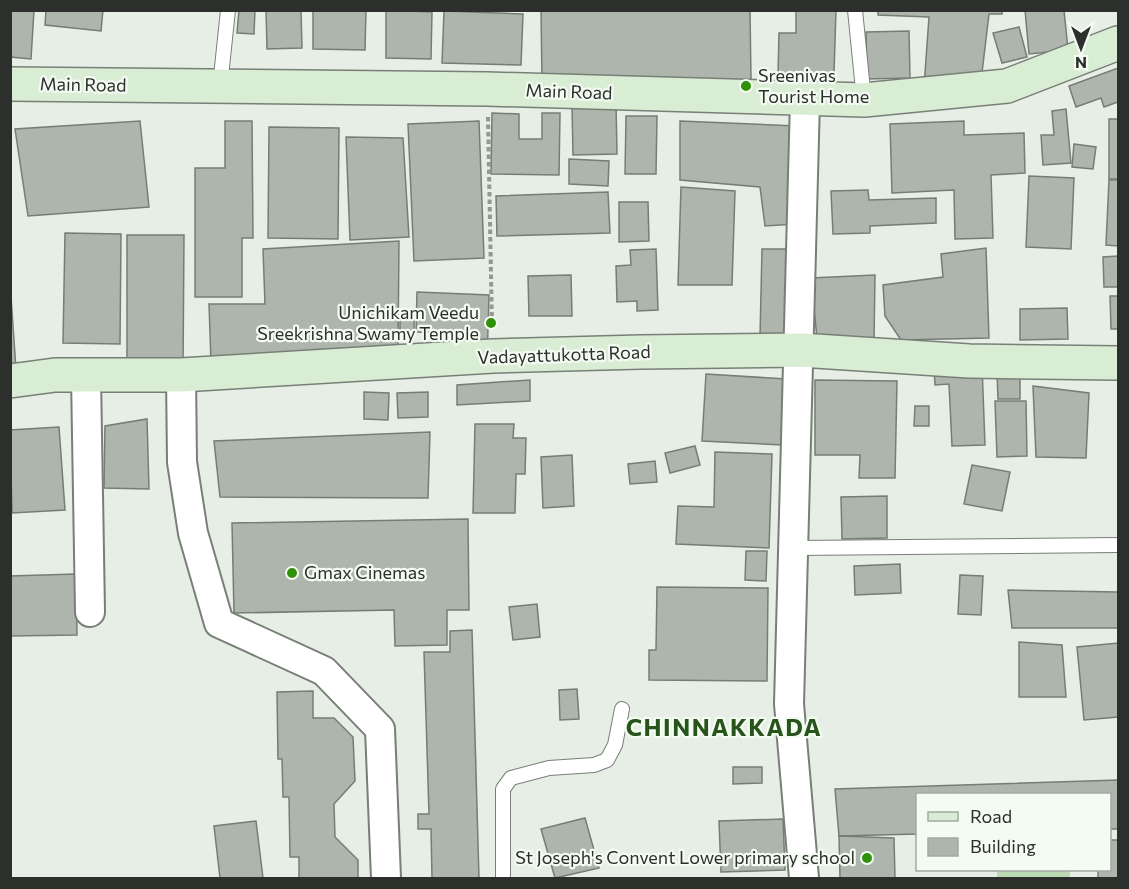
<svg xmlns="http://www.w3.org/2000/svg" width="1129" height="889" viewBox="0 0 1129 889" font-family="Commissioner,sans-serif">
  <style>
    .green { fill: #bbdab4 }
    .building { fill: #aeb5ac; stroke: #767d74; stroke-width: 1.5 }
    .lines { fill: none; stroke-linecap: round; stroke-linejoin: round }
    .lane-casing { stroke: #787f77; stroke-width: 16 }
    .street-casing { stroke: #787f77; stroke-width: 32 }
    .secondary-casing { stroke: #787f77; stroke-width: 36 }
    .path { stroke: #929892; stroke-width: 4; stroke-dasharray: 4.5 3; stroke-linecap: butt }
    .lane { stroke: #fff; stroke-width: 14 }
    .street { stroke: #fff; stroke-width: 28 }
    .secondary { stroke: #d9ecd4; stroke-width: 33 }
    .poi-dot { fill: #2f900a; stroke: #f4fbf2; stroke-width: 2 }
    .labels { text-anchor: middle; stroke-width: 4.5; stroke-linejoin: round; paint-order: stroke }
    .poi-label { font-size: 18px; fill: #2c2f2c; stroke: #f4fbf2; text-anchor: start }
    .street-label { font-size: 18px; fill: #2c2f2c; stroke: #f4fbf2 }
    .district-label { font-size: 24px; font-weight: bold; letter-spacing: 1.5px; fill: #26541b; stroke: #f4fbf2 }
  </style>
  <rect width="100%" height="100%" fill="#e6eee5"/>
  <rect class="green" x="997" y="870" width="73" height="8"/>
  <g class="building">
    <path d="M10 10H34L31 59 10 57Z"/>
    <path d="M46 10H103L101 31 45 25Z"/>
    <path d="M239 10H255L254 34 237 33Z"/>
    <path d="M266 10H301L302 48 267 49Z"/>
    <path d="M313 10H366L365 50 313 49Z"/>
    <path d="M386 10 432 12 431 59 386 58Z"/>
    <path d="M541 10H750L751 80 542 82Z"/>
    <path d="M796 10H836L834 73H820L819 77 778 76 779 33H796Z"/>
    <path d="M878 10H1002V14H989L981 81 924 87 929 17 878 15Z"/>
    <path d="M1025 10H1064L1068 50 1029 54Z"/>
    <path d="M444 11 523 14 521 65 442 63Z"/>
    <path d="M1019 27 1027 57 1002 63 993 33Z"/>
    <path d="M909 31 910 78 867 79 866 32Z"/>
    <path d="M1118 68V102L1104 107 1101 98 1076 107 1069 86Z"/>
    <path d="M616 104 617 154 573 155 572 105Z"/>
    <path d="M1066 109 1071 163 1043 165 1041 135H1054L1052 111Z"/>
    <path d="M492 113 519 114V139H542V113H560L559 175 491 174Z"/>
    <path d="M626 116H657L656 174H625Z"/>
    <rect x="1109" y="119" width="9" height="60"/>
    <path d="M140 121 149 207 28 216 15 129Z"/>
    <path d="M225 121H252L253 238H242V297H195V168H225Z"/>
    <path d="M479 121 484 258 414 261 408 124Z"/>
    <path d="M680 121 796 126 795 224 765 226 760 187 680 180Z"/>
    <path d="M964 121V135L1024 133 1025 173 991 175 993 238 955 239 954 190 892 193 890 124Z"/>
    <path d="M269 127 339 128 338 239 268 238Z"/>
    <path d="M346 137 403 138 409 237 350 240Z"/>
    <path d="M1074 144 1096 147 1093 169 1072 167Z"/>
    <path d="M569 159 609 161 608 186 569 184Z"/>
    <path d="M1029 176 1074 178 1071 249 1026 247Z"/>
    <path d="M1109 180H1118V246L1106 245Z"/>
    <path d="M681 187 735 191 732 285H678Z"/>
    <path d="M868 190 869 200 936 198V223L870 226V233L833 234 831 191Z"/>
    <path d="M608 192 610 233 497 236 496 196Z"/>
    <path d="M619 202H648L649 241 619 242Z"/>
    <path d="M65 233 121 234 120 344 63 343Z"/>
    <path d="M127 235H184L183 371 127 370Z"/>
    <path d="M399 241 398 351 211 362 209 304H265L263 249Z"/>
    <path d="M986 248 989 338 901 340 885 316 883 285 943 277 941 254Z"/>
    <path d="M656 249 658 310 637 311V301L617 302 616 266 631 265 630 250Z"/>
    <path d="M762 249H789L788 337H760Z"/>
    <path d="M1118 256V287H1104L1103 257Z"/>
    <path d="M571 275 572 316H529L528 276Z"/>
    <path d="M875 275 874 341 817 338 811 278Z"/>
    <path d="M10 282 16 369 10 370Z"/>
    <path d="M417 292 489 295 487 363 444 362 445 333 416 332Z"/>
    <path d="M1110 296H1118V329H1111Z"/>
    <path d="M1067 308 1068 339 1020 340V309Z"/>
    <path d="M400 316H414V332L400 333Z"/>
    <path d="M982 365 985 445 952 446 949 384 935 385 934 367Z"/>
    <path d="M1020 372V399H998L997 373Z"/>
    <path d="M706 374 786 379 783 445 702 441Z"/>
    <path d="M530 380V401L457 405V385Z"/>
    <path d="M815 380 897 381 895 478H859L860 455H815Z"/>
    <path d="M1033 386 1089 393 1086 458 1036 457Z"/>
    <path d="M364 392 389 393 388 420 364 419Z"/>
    <path d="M428 392V417L398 418 397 393Z"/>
    <path d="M995 401H1026L1027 456 997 457Z"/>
    <path d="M915 406H929V426H914Z"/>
    <path d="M147 419 149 489 104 488 105 426Z"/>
    <path d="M475 424H514L513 438H526L525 474H516L515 513H473Z"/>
    <path d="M59 427 65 510 12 513 10 430Z"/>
    <path d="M430 432 428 498 220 497 214 441Z"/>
    <path d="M695 446 700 465 670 473 665 453Z"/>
    <path d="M715 452 772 454 769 548 676 544 678 506 714 507Z"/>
    <path d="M572 455 574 506 543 508 541 457Z"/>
    <path d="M655 461 657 482 630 484 628 464Z"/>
    <path d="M972 465 1010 472 1002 511 964 504Z"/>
    <path d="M887 496V538L842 539 841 497Z"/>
    <path d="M468 519 469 610H447V645L395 646 394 610 234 613 232 523Z"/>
    <path d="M746 551H767L766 581 745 580Z"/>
    <path d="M900 564 901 593 855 595 854 566Z"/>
    <path d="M76 574 77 635 10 636V576Z"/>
    <path d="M960 575 983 576 981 615 958 614Z"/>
    <path d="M657 587 768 588 767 681 649 680V650H656Z"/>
    <path d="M1008 590 1118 592V628H1012Z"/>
    <path d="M537 604 540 637 513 640 509 607Z"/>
    <path d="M472 630 479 878H432L431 829H418V814H429L424 652H450V631Z"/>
    <path d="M1019 642 1062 645 1066 697H1019Z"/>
    <path d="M1118 643V717L1084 720 1077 647Z"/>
    <path d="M577 689 579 719 560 720 559 690Z"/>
    <path d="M313 691V718H334L353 737 355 781 334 804 335 837 358 860V878H299V857H290L289 797H283L282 759H278L277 692Z"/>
    <path d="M733 767H762V783L733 784Z"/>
    <path d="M1118 780V829H1110V794H918V834L839 836 835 789Z"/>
    <path d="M585 818 599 868 555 878 541 829Z"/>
    <path d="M783 819 785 870 721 872 719 821Z"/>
    <path d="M256 821 263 878H220L214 826Z"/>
    <path d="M839 836 894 838 895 878H840Z"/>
    <path d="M1110 840H1118V878H1098V870H1110Z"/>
  </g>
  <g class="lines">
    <defs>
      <g id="lane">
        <path d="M855 10 864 100"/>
        <path d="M220 86 228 10"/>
        <path d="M794 548 1118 545"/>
        <path d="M503 878V789L511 778 549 768 594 765 607 760 615 745 622 709"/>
      </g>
      <g id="street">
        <path d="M181 375 182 462 193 533 219 623 324 671 380 729 386 878"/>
        <path d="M86 376 90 612"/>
        <path d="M804 878 789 704 805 100"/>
      </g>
      <g id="secondary">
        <path d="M10 84 487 89 864 100 1007 86 1118 43"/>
        <path d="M10 381 55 375H181L493 356 641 352 800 350 969 361 1118 363"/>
      </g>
    </defs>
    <use href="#lane" class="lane-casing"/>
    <use href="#street" class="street-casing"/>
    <use href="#secondary" class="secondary-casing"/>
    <path class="path" d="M488 117 492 328"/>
    <use href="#lane" class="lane"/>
    <use href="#street" class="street"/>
    <use href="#secondary" class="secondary"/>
  </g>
  <g class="poi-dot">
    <circle cx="746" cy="86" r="6"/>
    <circle cx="491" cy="323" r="6"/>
    <circle cx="292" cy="573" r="6"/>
    <circle cx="867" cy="858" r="6"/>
  </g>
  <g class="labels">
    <g class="poi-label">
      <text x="758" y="82">Sreenivas<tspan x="758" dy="21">Tourist Home</tspan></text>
      <text x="479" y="319" text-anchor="end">Unichikam Veedu<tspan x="479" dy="21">Sreekrishna Swamy Temple</tspan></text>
      <text x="304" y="579">Gmax Cinemas</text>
      <text x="855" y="864" text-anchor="end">St Joseph's Convent Lower primary school</text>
    </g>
    <g class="street-label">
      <text transform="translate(83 85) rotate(1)" y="6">Main Road</text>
      <text transform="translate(569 92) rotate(2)" y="6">Main Road</text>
      <text transform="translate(564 355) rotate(-2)" y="6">Vadayattukotta Road</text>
    </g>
    <g class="district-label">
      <text x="724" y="736">CHINNAKKADA</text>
    </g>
  </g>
  <rect width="1129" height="889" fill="none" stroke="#2c2f2c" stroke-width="24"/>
  <rect x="916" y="793" width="195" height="78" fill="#f4fbf2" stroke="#a4a9a3" stroke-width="1.5"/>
  <rect x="928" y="812" width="30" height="9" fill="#d9ecd4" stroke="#a4a9a3" stroke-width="1.5"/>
  <text x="970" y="823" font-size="18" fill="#2c2f2c">Road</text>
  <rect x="928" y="838" width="30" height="18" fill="#aeb5ac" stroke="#a4a9a3" stroke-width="1.5"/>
  <text x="970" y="853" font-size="18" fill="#2c2f2c">Building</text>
  <g transform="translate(1081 48) rotate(180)" stroke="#f4fbf2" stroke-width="4.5" paint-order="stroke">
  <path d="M0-4.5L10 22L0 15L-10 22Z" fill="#2c2f2c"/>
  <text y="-9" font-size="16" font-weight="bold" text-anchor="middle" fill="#2c2f2c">N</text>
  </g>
</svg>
